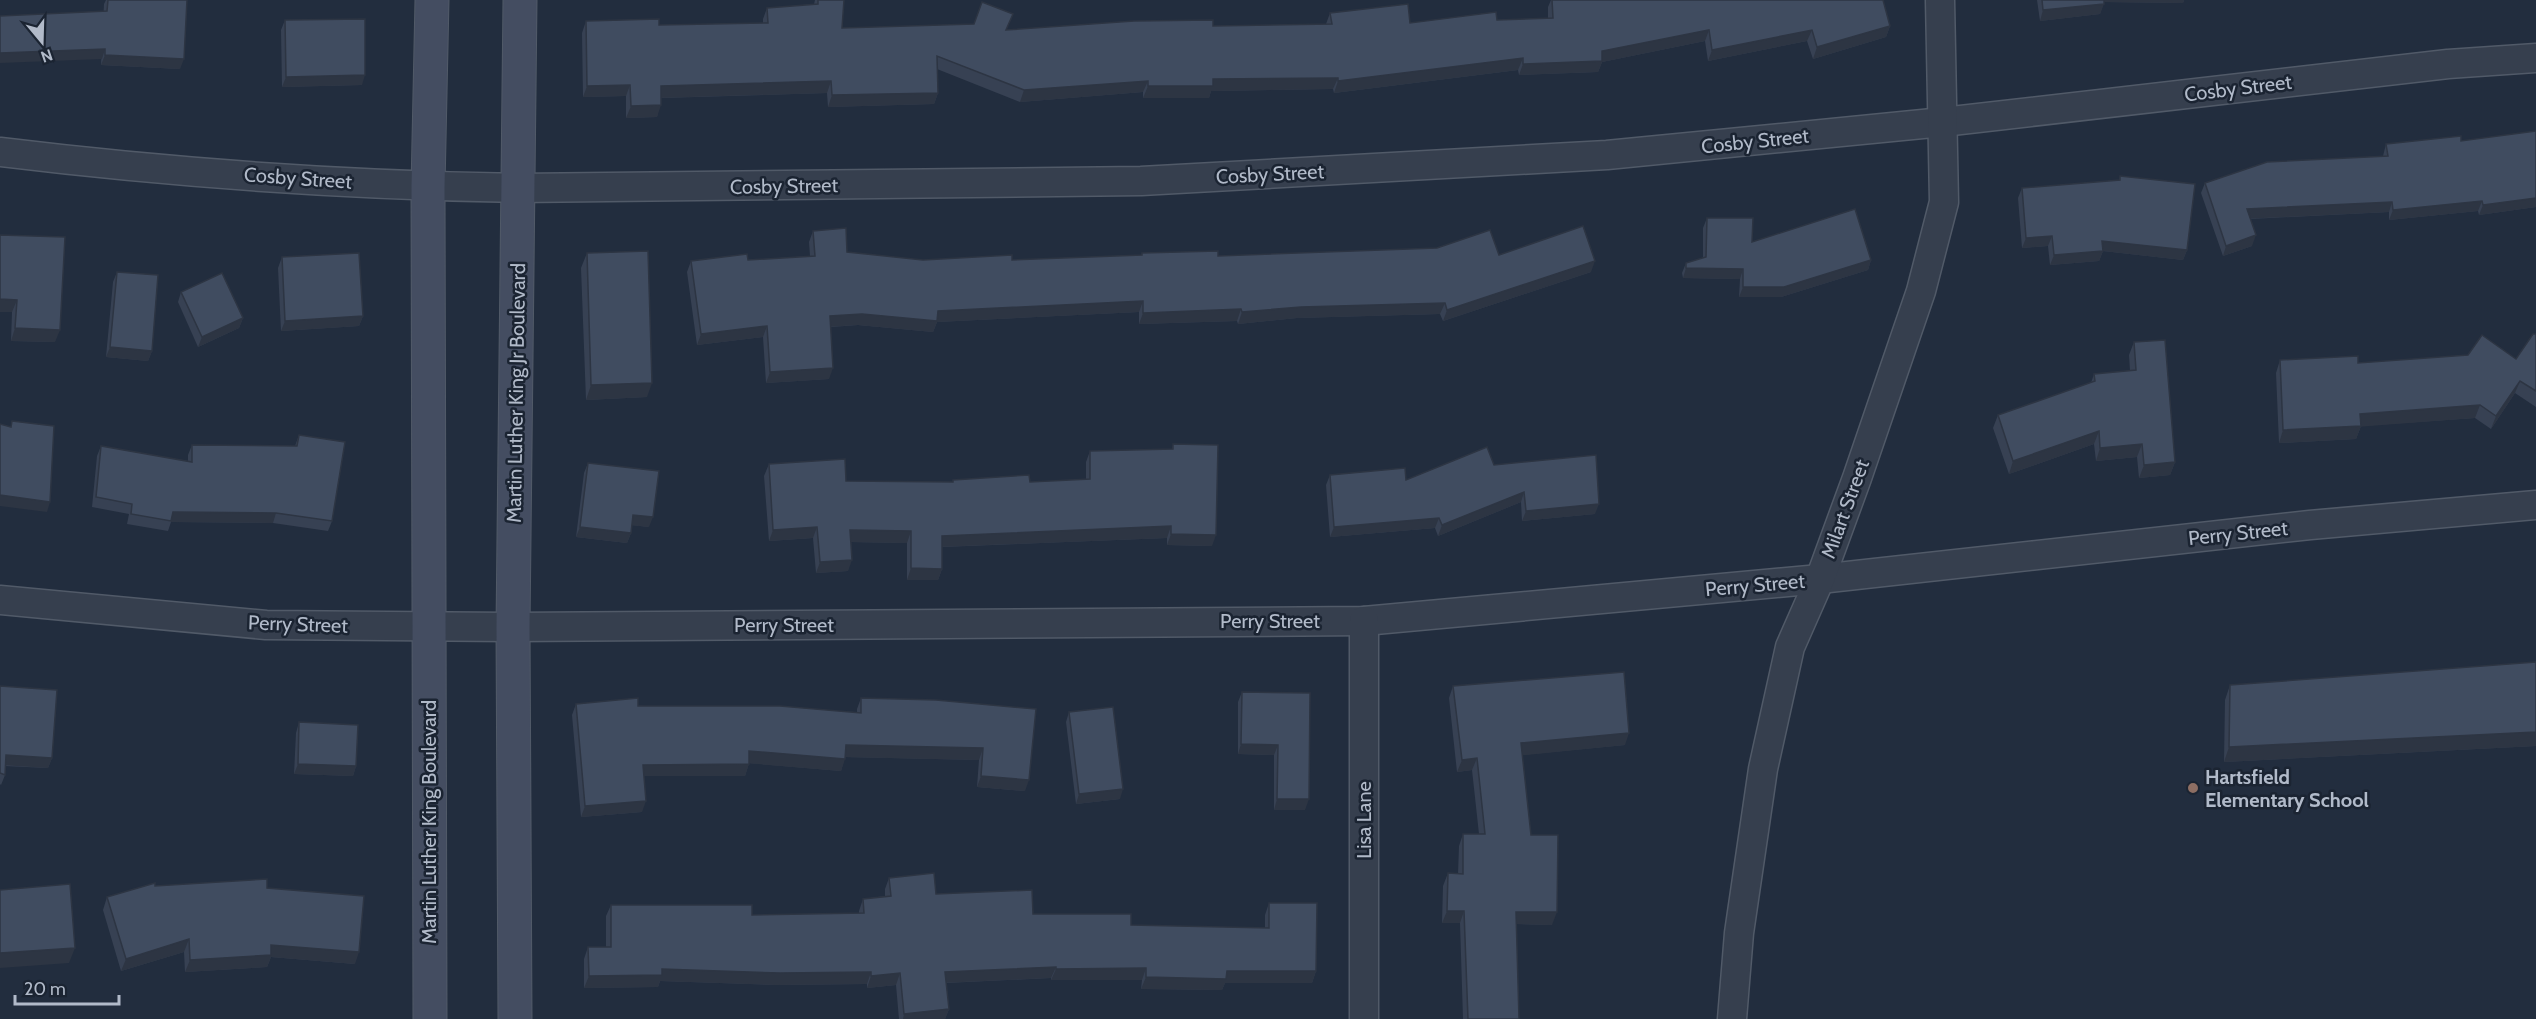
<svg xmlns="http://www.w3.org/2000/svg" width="2536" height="1019" viewBox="0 0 2536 1019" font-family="Cabin,sans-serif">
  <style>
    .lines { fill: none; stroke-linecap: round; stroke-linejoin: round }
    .street-casing { stroke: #515a68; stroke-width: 31 }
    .secondary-casing { stroke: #515a68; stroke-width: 35 }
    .street { stroke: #363f4e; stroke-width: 28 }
    .secondary { stroke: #444d61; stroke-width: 33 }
    .wall { fill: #374153 }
    .shaded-wall { fill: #2d3543 }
    .building { fill: #404c60; stroke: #2d3543; stroke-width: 1.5 }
    .education-dot { fill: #8d6e63; stroke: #1b2432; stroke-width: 2 }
    .labels { text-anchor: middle; stroke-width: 5; stroke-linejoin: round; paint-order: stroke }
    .street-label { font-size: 20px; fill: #b1bac9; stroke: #1b2432 }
    .poi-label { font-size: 20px; font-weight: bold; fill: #b1bac9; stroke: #1b2432; text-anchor: start }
  </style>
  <rect width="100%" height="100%" fill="#222d3e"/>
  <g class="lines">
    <defs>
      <g id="street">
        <path d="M0 152C172 173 345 185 518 188L1141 181 1607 155 1943 122 2448 64 2536 58"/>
        <path d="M0 600 266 625 513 627 1364 621 1820 579 2310 525 2536 505"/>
        <path d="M1364 1019V621"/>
        <path d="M1732 1019 1739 933 1763 769 1790 647 1820 579 1857 478 1921 291 1944 202 1940 0"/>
      </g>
      <g id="secondary">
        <path d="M430 1019 428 187 432 0"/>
        <path d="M515 1019 513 627 520 0"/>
      </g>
    </defs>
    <use href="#street" class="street-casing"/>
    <use href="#secondary" class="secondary-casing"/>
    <use href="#street" class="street"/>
    <use href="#secondary" class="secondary"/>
  </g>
  <g class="wall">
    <path d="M106 0H187L180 69 101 65 104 4Z"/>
    <path d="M815 0H844L842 28 1007 30 1326 24 1330 13 1410 23 1497 20 1548 18V7L1551 0H1883L1890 26 1886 37 1813 59 1807 41 1708 61 1705 41 1602 62 1598 72 1519 75 1518 70 1334 93 1333 89 1211 91 1209 98H1143V92L1020 102 937 69 938 93 934 104 828 107 827 93 661 98 657 117 626 118V96L583 97 582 33 586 21 659 25 763 23V19L767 8 814 4Z"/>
    <path d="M2037 0H2184L2183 3 2104 2 2100 14 2040 21Z"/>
    <path d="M285 20 362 85 282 87 281 30Z"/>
    <path d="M2536 131V207L2479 215 2478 211 2389 220V212L2250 219 2252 246 2223 256 2201 193 2205 183 2383 156 2386 144 2461 141Z"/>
    <path d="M2120 176 2187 250 2183 260 2103 251 2099 261 2050 265 2048 246 2022 248 2018 198 2022 188 2119 180Z"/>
    <path d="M1707 218 1752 242 1871 260 1868 270 1781 297H1739L1740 279 1683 278 1682 273 1686 263 1703 258V228Z"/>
    <path d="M813 231 847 252 923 260H1012L1141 255 1142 253 1218 256 1499 255 1591 272 1443 321 1440 314 1297 318 1238 324 1237 321 1139 324V312L937 322 933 332 858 325 831 327 829 379 766 383 763 337 697 345 687 272 691 261 748 260 810 256 809 242Z"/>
    <path d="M65 237 55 342 11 341 12 312H0Z"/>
    <path d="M587 253 647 397 586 400 581 268Z"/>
    <path d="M282 257 363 316 359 326 281 331 278 268Z"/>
    <path d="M117 272 152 351 148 361 106 357 113 282Z"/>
    <path d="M181 292 243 318 239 328 198 347 178 302Z"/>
    <path d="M2536 334V407L2515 393 2491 429 2475 418 2361 426 2356 439 2279 443 2276 373 2280 360 2358 363 2516 359Z"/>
    <path d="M2134 342 2175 462 2170 475 2139 478 2137 457 2096 461 2094 444 2009 474 1993 428 1998 415 2091 383 2094 374 2130 371 2129 355Z"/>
    <path d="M299 435 332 521 328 531 273 523 171 522 168 531 127 524 129 514 92 507 97 456 101 446 188 461V455L192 445 295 446Z"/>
    <path d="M1173 444 1212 546 1167 545V538L942 547V569L938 580H907V543L851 542 848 571 816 573 813 538 769 541 764 476 769 464 846 481 952 482 953 480 1030 482 1086 480V462L1090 451 1172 449Z"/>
    <path d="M588 463 649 527 632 525 631 533 627 543 576 537 584 473Z"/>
    <path d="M1494 465 1595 514 1522 521 1521 502 1438 536 1435 528 1330 537 1326 485 1330 475 1406 480Z"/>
    <path d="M2536 662V746L2224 762 2225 700 2230 685Z"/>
    <path d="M0 686 52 758 48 768 5 766V775L1 785 0 784Z"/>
    <path d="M1453 686 1625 745 1522 755 1531 835 1552 925 1516 924 1519 1019H1463L1460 923H1442L1443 886 1448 873 1458 874 1459 846 1463 834H1479L1472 770 1457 772 1449 698Z"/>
    <path d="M1242 692 1310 693 1305 810H1274V755L1238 754V702Z"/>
    <path d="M861 698 936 700 1025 791 977 787 979 760 845 757 841 771 749 763 745 776H644L642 812 581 817 572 715 576 704 857 712V709Z"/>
    <path d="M1069 712 1120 799 1076 804 1066 722Z"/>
    <path d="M299 722 356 766 353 776 294 774 296 733Z"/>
    <path d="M889 878 936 894 1033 914 1131 925 1265 928V915L1269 903 1316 971 1312 983H1225L1222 990 1141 989 1142 980H1051V978L946 983 949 1009 945 1019H899L896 985 867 988V984L776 985 660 981 658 987 584 988V959L588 947H606V916L611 905 752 915 859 913V911L863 899 885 896V889Z"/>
    <path d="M155 886 267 888 355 964 271 957 267 967 185 972 184 952 121 971 103 910 107 897Z"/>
  </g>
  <g class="shaded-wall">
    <path d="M2100 0H2184L2183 3 2099 2Z"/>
    <path d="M2104 4 2100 14 2040 21 2043 10Z"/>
    <path d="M1890 26 1886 37 1813 59 1817 47Z"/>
    <path d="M1709 30 1705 41 1602 62 1598 72 1519 75 1523 64 1602 51Z"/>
    <path d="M1812 30 1807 41 1708 61 1712 50Z"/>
    <path d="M105 49 102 59 0 63V53Z"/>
    <path d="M105 55 184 59 180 69 101 65Z"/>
    <path d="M1523 58 1518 70 1334 93 1338 81Z"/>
    <path d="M365 75 362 85 282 87 286 77Z"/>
    <path d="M1338 78 1333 89 1211 91 1209 98H1143L1148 86 1213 79Z"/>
    <path d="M831 81 827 93 656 98 661 86Z"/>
    <path d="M1148 81 1143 92 1020 102 1024 90Z"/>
    <path d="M630 85 626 96 583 97 587 86Z"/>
    <path d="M938 93 934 104 828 107 832 95Z"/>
    <path d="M661 105 657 117 626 118 631 106Z"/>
    <path d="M2536 198V207L2479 215 2483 205Z"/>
    <path d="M2482 201 2478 211 2389 220 2393 210Z"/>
    <path d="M2392 202 2389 212 2243 219 2247 209Z"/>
    <path d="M2256 235 2252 246 2223 256 2226 246Z"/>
    <path d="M2052 236 2048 246 2022 248 2026 238Z"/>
    <path d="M2102 241 2187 250 2183 260 2103 251 2099 261 2050 265 2054 255Z"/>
    <path d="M1871 260 1868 270 1781 297H1739L1743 287Z"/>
    <path d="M1595 261 1591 272 1443 321 1447 310Z"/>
    <path d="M1686 268 1743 269 1740 279 1683 278Z"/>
    <path d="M0 299 17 300 12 312H0Z"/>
    <path d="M1143 301 1139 312 937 322 933 332 858 325 826 327 830 316Z"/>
    <path d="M1445 303 1440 314 1297 318 1238 324 1242 312 1301 307Z"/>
    <path d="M1241 309 1237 321 1139 324 1143 313Z"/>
    <path d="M363 316 359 326 281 331 285 321Z"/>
    <path d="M243 318 239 328 198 347 202 337Z"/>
    <path d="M767 326 763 337 697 345 701 334Z"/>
    <path d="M15 328 60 330 55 342 11 341Z"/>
    <path d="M110 347 152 351 148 361 106 357Z"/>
    <path d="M833 368 829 379 766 383 770 372Z"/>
    <path d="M2520 381 2515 393 2491 429 2496 416Z"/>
    <path d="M652 383 647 397 586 400 591 385Z"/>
    <path d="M2480 405 2475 418 2356 427 2360 414Z"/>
    <path d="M2361 426 2356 439 2279 443 2283 430Z"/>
    <path d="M2099 431 2094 444 2009 474 2013 461Z"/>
    <path d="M2142 444 2137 457 2096 461 2100 448Z"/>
    <path d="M2175 462 2170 475 2139 478 2144 465Z"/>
    <path d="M1524 492 1521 502 1438 536 1442 525Z"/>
    <path d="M0 495 50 502 47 512 0 506Z"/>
    <path d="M1599 504 1595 514 1522 521 1526 511Z"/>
    <path d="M173 512 276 513 273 523 171 522Z"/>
    <path d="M633 515 653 517 649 527 629 525Z"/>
    <path d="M1439 518 1435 528 1330 537 1334 527Z"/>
    <path d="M1171 526 1167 538 938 547 942 536Z"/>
    <path d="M580 527 631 533 627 543 576 537Z"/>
    <path d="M817 527 813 538 769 541 773 530Z"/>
    <path d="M850 530 911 531 907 543 846 542Z"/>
    <path d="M1171 534 1216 535 1212 546 1167 545Z"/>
    <path d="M852 560 848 571 816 573 820 562Z"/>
    <path d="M911 568 942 569 938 580H907Z"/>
    <path d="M2536 732V746L2224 762 2229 747Z"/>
    <path d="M1629 733 1625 745 1517 756 1521 743Z"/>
    <path d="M1241 744 1278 745 1274 755 1238 754Z"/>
    <path d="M846 745 983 748 979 760 842 757Z"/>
    <path d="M749 751 845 759 841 771 745 763Z"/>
    <path d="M6 755 52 758 48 768 2 765Z"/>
    <path d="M1477 758 1472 770 1457 772 1462 760Z"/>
    <path d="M298 764 356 766 353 776 294 774Z"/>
    <path d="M749 764 745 776H639L643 765Z"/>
    <path d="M981 776 1029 780 1025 791 977 787Z"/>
    <path d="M1123 789 1120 799 1076 804 1079 794Z"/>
    <path d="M1277 799H1309L1305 810H1274Z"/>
    <path d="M646 801 642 812 581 817 585 806Z"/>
    <path d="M1447 911H1464L1460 923H1442Z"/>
    <path d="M1516 912H1557L1552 925 1512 924Z"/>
    <path d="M189 939 184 952 121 971 126 959Z"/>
    <path d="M271 945 359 952 355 964 271 957 267 967 185 972 190 960Z"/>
    <path d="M75 948 69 963 0 968V953Z"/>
    <path d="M1056 967 1051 978 940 983 945 972Z"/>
    <path d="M1146 968 1142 980H1051L1056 969Z"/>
    <path d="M662 969 871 972 867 984 776 985 660 981 658 987 584 988 589 976Z"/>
    <path d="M1227 971H1316L1312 983H1225L1222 990 1141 989 1146 977Z"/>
    <path d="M900 973 896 985 867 988 871 976Z"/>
    <path d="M949 1009 945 1019H903L904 1014Z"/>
  </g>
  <g class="building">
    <path d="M108 0H187L184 59 105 55V49L0 53V16L107 11Z"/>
    <path d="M818 0H844L842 28 974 24 982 2 1013 14 1006 30 1134 21 1213 20V26L1332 24 1330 13 1408 4 1410 23 1496 12 1497 20 1553 18 1552 0H1883L1890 26 1817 47 1812 30 1712 50 1709 30 1602 51V61L1523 64V58L1338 81V78L1213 79V86H1148V81L1024 90 937 56 938 93 832 95 831 81 661 86V105L631 106 630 85 587 86 586 21 659 19V25L768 23 767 8 818 4Z"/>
    <path d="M2042 0H2104V4L2043 10Z"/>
    <path d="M365 19V75L286 77 285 20Z"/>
    <path d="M2536 131V198L2483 205 2482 201 2393 210 2392 202 2247 209 2256 235 2226 246 2205 183 2267 162 2388 156 2386 144 2461 136V141Z"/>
    <path d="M2120 176 2195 184 2187 250 2102 241 2103 251 2054 255 2052 236 2026 238 2022 188 2120 180Z"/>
    <path d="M1855 209 1871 260 1784 287H1743V269L1686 268V263L1706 257 1707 218H1753L1752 242Z"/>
    <path d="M1583 226 1595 261 1447 310 1445 303 1301 307 1242 312 1241 309 1143 313V301L938 311 937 321 862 314 830 316 833 368 770 372 767 326 701 334 691 261 747 254 748 260 815 256 813 231 846 228 847 252 923 260 1012 255V260L1142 255V253L1218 251V256L1437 248 1490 230 1499 255Z"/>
    <path d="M0 235 65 237 60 330 15 328 17 300 0 299Z"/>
    <path d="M648 251 652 383 591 385 587 253Z"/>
    <path d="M359 253 363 316 285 321 282 257Z"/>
    <path d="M117 272 158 275 152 351 110 347Z"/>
    <path d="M222 273 243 318 202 337 181 292Z"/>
    <path d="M2533 334H2536V391L2520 381 2496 416 2480 405 2360 414 2361 426 2283 430 2280 360 2358 356V363L2468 355 2482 335 2516 359Z"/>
    <path d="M2165 340 2175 462 2144 465 2142 444 2100 448 2099 431 2013 461 1998 415 2095 381 2094 374 2136 370 2134 342Z"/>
    <path d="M12 421 54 426 50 502 0 495V424L11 427Z"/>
    <path d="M299 435 345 442 332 521 276 513 173 512 171 521 131 514 132 504 96 497 101 446 192 462V445L297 446Z"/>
    <path d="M1173 444 1218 445 1216 535 1171 534V526L942 536V569L911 568V531L850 530 852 560 820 562 817 527 773 530 769 464 845 459 846 481 953 482V480L1029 475 1030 482 1090 479V451L1173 449Z"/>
    <path d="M1487 447 1494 465 1596 455 1599 504 1526 511 1524 492 1442 525 1439 518 1334 527 1330 475 1405 468 1406 480Z"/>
    <path d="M588 463 659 471 653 517 633 515 631 533 580 527Z"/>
    <path d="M2536 662V732L2229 747 2230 685Z"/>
    <path d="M1624 672 1629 733 1521 743 1531 835H1558L1557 912H1516L1519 1019H1468L1464 911H1447L1448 873 1463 874V834H1485L1477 758 1462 760 1453 686Z"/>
    <path d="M0 686 57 690 52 758 6 755 5 775 0 773Z"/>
    <path d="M1242 692 1310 693 1309 799H1277L1278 745 1241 744Z"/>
    <path d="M638 698V706H780L861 713V698L936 700 1036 709 1029 780 981 776 983 748 846 745 845 759 749 751V764L643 765 646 801 585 806 576 704Z"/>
    <path d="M1113 707 1123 789 1079 794 1069 712Z"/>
    <path d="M299 722 358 725 356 766 298 764Z"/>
    <path d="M934 873 936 894 1032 890 1033 914H1131V925L1269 928V903H1317L1316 971H1227L1226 979 1146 977V968L1056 969V967L945 972 949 1009 904 1014 900 973 871 976V972L780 973 662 969V975L589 976 588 947H611V905H752V915L864 913 863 899 891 896 889 878Z"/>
    <path d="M267 879V888L364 896 359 952 271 945V955L190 960 189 939 126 959 107 897 155 883V886Z"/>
    <path d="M70 884 75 948 0 953V890Z"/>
  </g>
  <circle class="education-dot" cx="2193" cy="788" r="6"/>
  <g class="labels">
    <g class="street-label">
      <text transform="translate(2238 88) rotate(-7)" y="7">Cosby Street</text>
      <text transform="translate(1755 141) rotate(-6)" y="7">Cosby Street</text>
      <text transform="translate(1270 174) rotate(-3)" y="7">Cosby Street</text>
      <text transform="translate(298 178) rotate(4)" y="7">Cosby Street</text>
      <text transform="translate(784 186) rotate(-1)" y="7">Cosby Street</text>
      <text transform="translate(516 393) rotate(-89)" y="7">Martin Luther King Jr Boulevard</text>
      <text transform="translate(1845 509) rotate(-70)" y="7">Milart Street</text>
      <text transform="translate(2238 533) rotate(-6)" y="7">Perry Street</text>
      <text transform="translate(1755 585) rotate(-5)" y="7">Perry Street</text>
      <text x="1270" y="628">Perry Street</text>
      <text transform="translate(298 624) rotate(2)" y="7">Perry Street</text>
      <text x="784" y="632">Perry Street</text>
      <text transform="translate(1364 820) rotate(-90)" y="7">Lisa Lane</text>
      <text transform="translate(429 822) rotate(-90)" y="7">Martin Luther King Boulevard</text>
    </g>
    <g class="poi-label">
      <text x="2205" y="784">Hartsfield<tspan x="2205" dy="23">Elementary School</tspan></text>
    </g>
  </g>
  <g transform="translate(42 42) rotate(161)" stroke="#1b2432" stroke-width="4.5" paint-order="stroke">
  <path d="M0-4.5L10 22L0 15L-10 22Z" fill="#b1bac9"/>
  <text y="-9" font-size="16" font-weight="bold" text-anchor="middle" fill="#b1bac9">N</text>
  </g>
  <path d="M15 995v9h104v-9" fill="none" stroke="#b1bac9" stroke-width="3"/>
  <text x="24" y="995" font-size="18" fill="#b1bac9" stroke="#1b2432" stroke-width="4.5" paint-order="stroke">20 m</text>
</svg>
